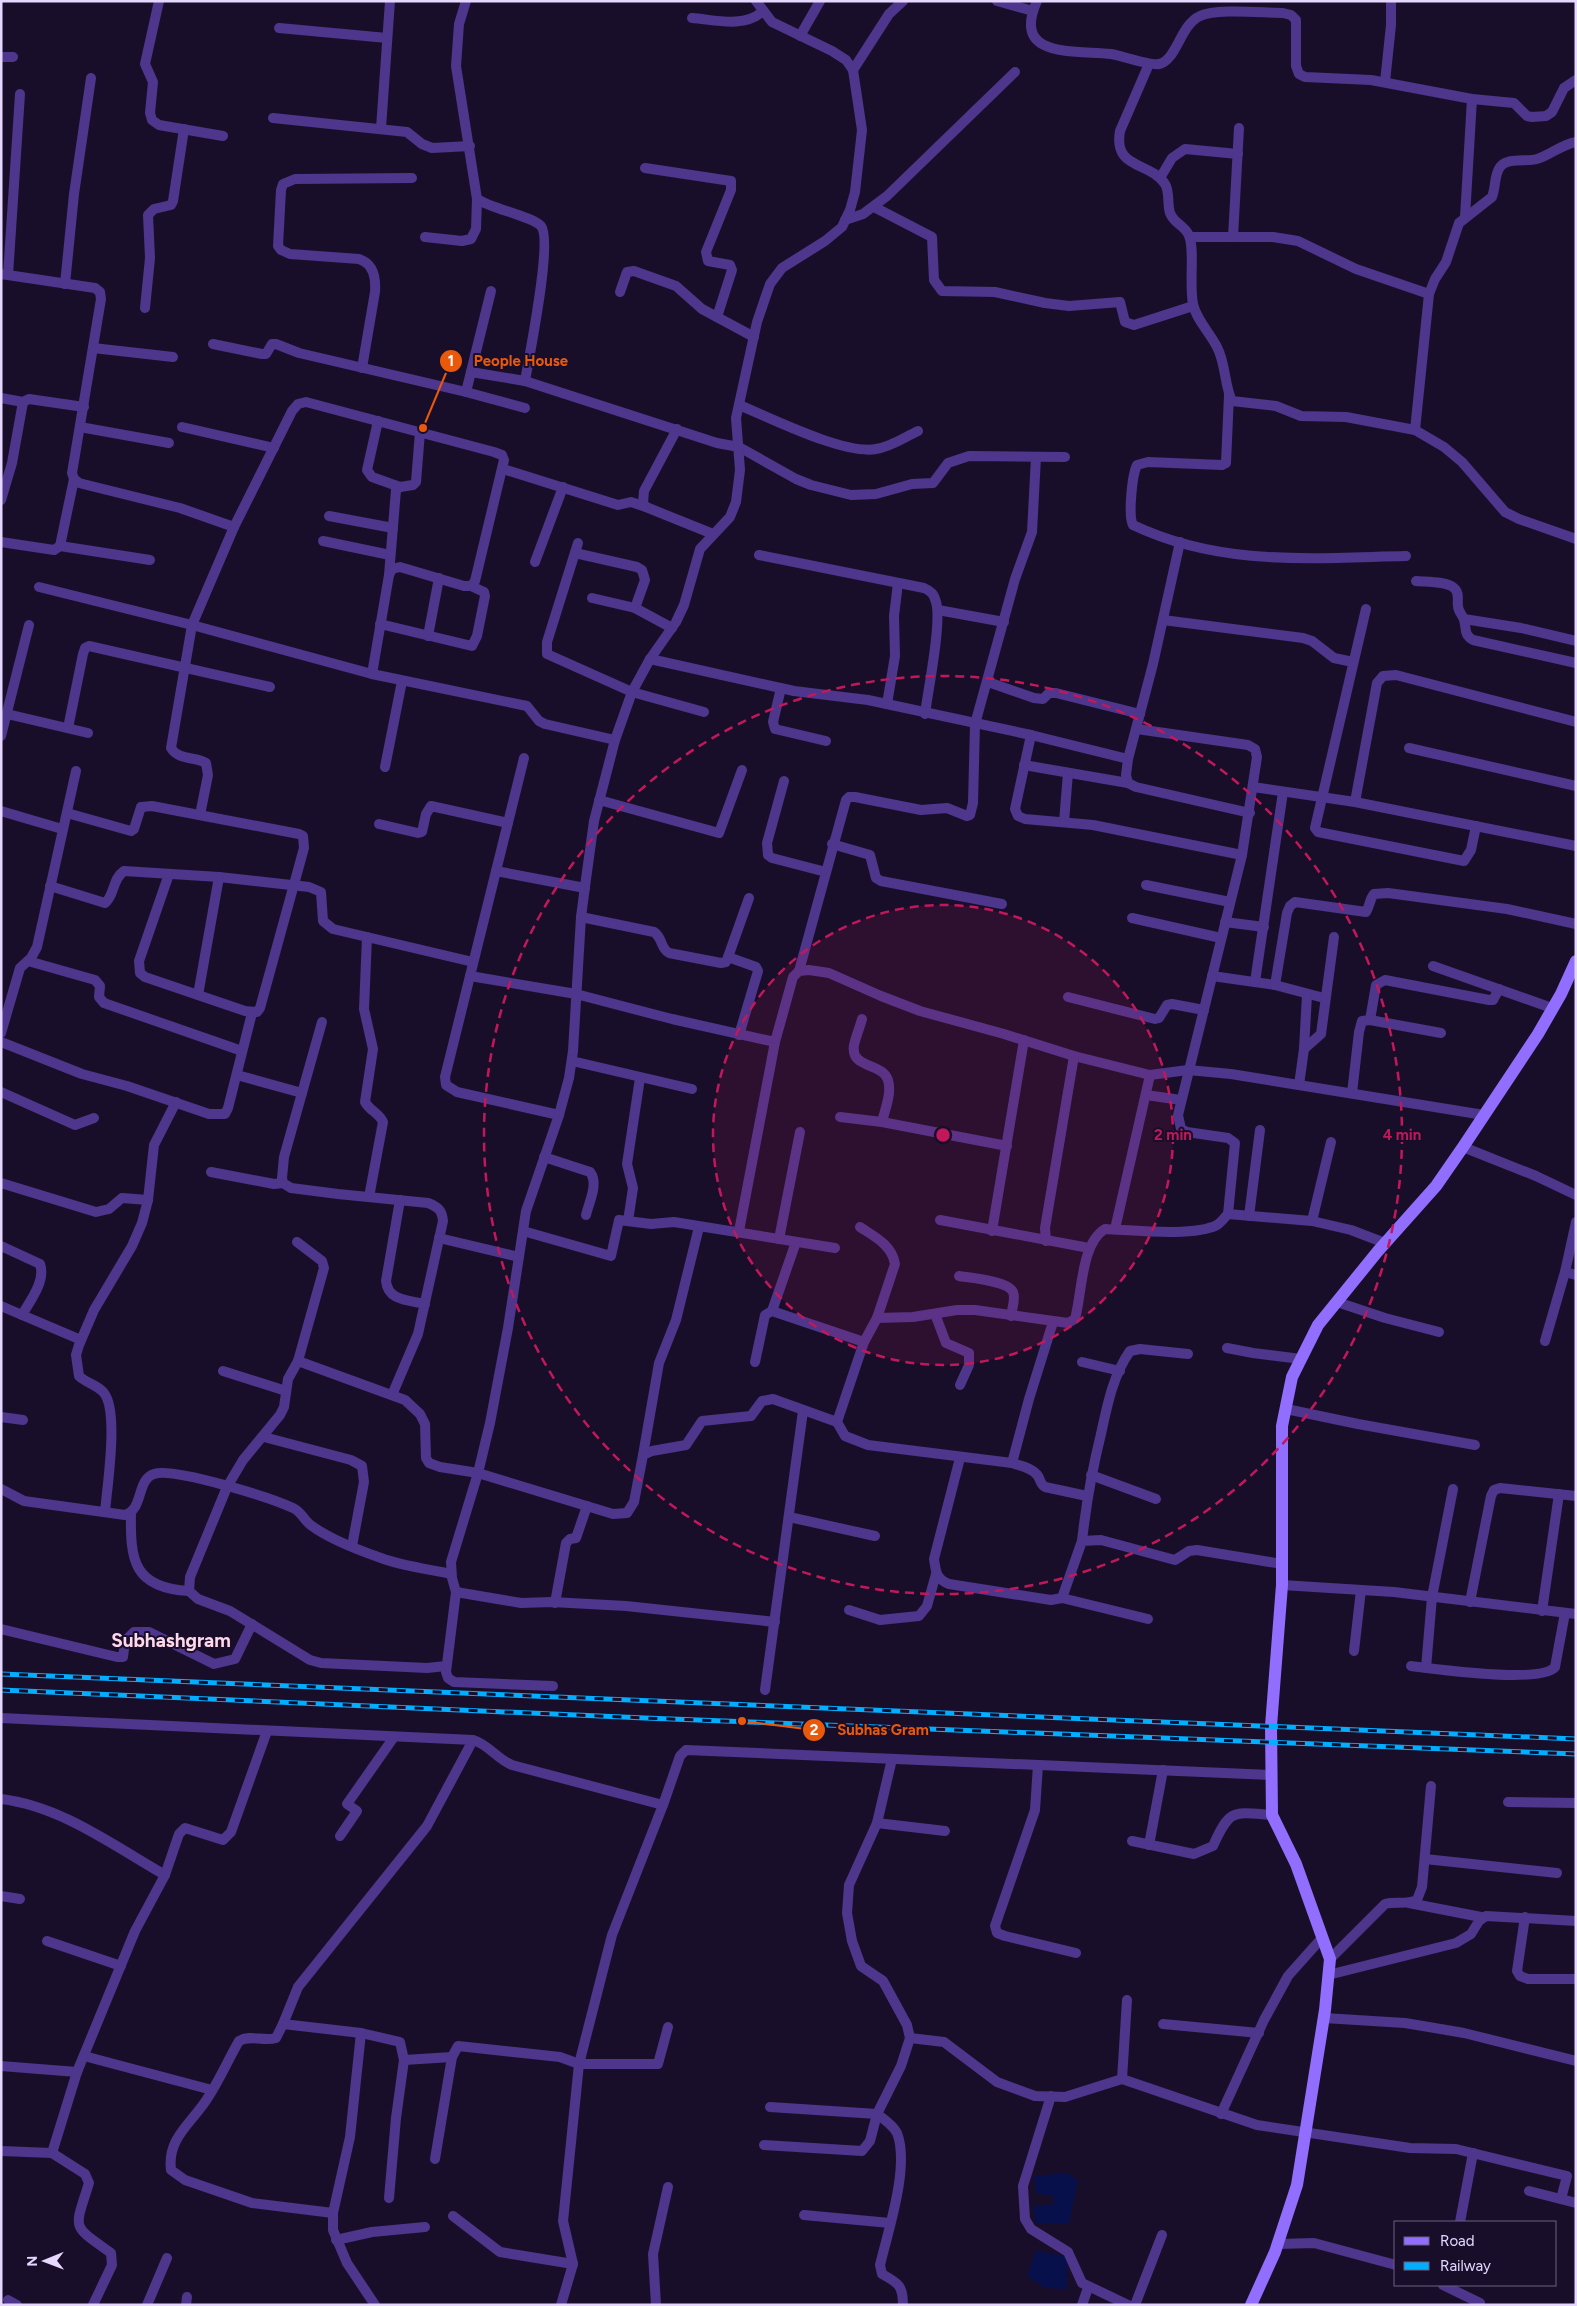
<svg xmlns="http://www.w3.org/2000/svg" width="1577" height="2306" viewBox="0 0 1577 2306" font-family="Figtree,sans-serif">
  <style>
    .water { fill: #07104a }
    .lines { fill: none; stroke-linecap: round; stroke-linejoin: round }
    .minor { stroke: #4d368c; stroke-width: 10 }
    .secondary { stroke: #926eff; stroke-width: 12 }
    .rail-casing { stroke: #03adff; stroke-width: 5 }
    .rail { stroke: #190e2a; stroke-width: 3; stroke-dasharray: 9; stroke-linecap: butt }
    .ring { fill: none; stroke: #c2185b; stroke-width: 2.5; stroke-dasharray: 9 6 }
    .labels { text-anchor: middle; stroke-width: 4; stroke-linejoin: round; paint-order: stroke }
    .district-label { font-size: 19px; font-weight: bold; fill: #ffd9e9; stroke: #190e2a }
    .centre { fill: #c2185b; stroke: #190e2a; stroke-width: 2.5 }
    .ring-label { font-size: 15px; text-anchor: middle; font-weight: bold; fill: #c2185b; stroke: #190e2a; stroke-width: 4; stroke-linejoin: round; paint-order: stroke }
    .leader { fill: none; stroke: #e8590c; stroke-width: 2 }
    .callout-dot { fill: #e8590c; stroke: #190e2a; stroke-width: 2 }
    .mark-label { font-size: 15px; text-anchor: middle; font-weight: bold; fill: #fff }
    .callout-label { font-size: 15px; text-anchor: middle; font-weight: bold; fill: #e8590c; stroke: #190e2a; stroke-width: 4; stroke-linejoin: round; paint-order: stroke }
  </style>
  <rect width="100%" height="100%" fill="#190e2a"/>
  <g class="water">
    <path d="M1067 2173 1078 2180 1069 2224H1036L1033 2206 1055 2204 1052 2196 1036 2193 1034 2176Z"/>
    <path d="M1036 2251 1067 2256V2289L1045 2288 1027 2276Z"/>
  </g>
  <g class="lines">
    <g class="minor">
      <path d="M159 1 145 64 153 82 150 113 152 120 159 125 223 136"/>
      <path d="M466 1 459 24 456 66 477 199C492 209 531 216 541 226 553 240 529 357 525 381"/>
      <path d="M997 1 1033 11"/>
      <path d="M1037 1C1011 59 1075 50 1111 54 1123 56 1150 66 1159 64 1177 60 1180 25 1200 16 1216 8 1263 13 1283 13L1291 15 1296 20V66L1299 74 1305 77 1371 80 1472 99 1514 103 1527 116 1532 117 1546 116 1552 112 1564 88 1576 80"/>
      <path d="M692 18C716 20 743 28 762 12"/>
      <path d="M279 28 387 38"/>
      <path d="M800 36 820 1"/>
      <path d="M1 57H13"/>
      <path d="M1149 64 1120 131C1113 170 1150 161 1165 184 1170 192 1167 204 1170 213 1174 224 1186 226 1189 236 1195 249 1189 284 1193 304 1196 319 1210 333 1217 347 1226 364 1224 384 1232 401L1276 406 1301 416 1346 417 1415 430 1444 447 1462 462 1505 512 1519 519 1576 539"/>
      <path d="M853 70 889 14 903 1"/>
      <path d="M1385 82 1391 25V1"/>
      <path d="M273 118 407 132 422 144 432 148 470 146"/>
      <path d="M381 128 390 1"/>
      <path d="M645 168 731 181V190L706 252 708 261 730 265 732 270 717 317"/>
      <path d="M1160 178 1172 158 1185 149 1238 154"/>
      <path d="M874 207 932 237 934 280 942 291 995 292 1045 303 1069 306 1120 302 1125 322 1134 325 1193 306"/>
      <path d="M1465 217 1472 99"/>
      <path d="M845 220 863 214 887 196 1015 72"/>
      <path d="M425 237 462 241 471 239 476 229 477 199"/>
      <path d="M1190 237H1273L1298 241 1356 269 1429 294"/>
      <path d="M1233 237 1239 128"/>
      <path d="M1 274 95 288 100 292 101 299 72 473 74 479 79 483 180 508 234 527"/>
      <path d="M8 275 20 94"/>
      <path d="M65 284 74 194 91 78"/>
      <path d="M620 292 627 272 634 271 676 286 702 309 754 337"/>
      <path d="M145 308 150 258 148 215 154 209 171 205 173 201 184 129"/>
      <path d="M213 344 262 354H266L272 344H276L299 353 466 392 525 408"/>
      <path d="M93 348 173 357"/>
      <path d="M362 368 375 292C376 278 374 264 359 259L290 254 281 250 278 246 281 190 283 184 295 179 412 178"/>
      <path d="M471 372 525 381 717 443 739 447 796 479 811 485 851 495 876 494 912 484 933 483 948 463 969 456 1065 457"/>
      <path d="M466 392 491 291"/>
      <path d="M1229 395 1226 463 1222 465 1148 462 1137 465C1132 475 1128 516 1133 525 1221 567 1313 558 1406 556"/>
      <path d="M1 398 23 402"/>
      <path d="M739 405C771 418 844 455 876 449 891 447 905 437 918 431"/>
      <path d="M378 421 367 470 372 477 400 487"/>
      <path d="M80 427 169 443"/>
      <path d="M182 427 274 448"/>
      <path d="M677 429 644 491 643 503 646 507 713 534"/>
      <path d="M1415 430 1429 294 1435 279 1446 262 1459 223 1492 197C1496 187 1494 175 1500 167 1508 157 1526 162 1537 159 1551 155 1560 145 1576 142"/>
      <path d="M503 469 618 505 631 502 646 507"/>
      <path d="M1 500 12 463 23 402 29 399 84 407"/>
      <path d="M329 516 393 528"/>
      <path d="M323 541 390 555"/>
      <path d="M1 542 54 550 60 546 74 479"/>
      <path d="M578 543 547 642V654L632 692 704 712"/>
      <path d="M60 546 150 560"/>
      <path d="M575 553 637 567 642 570 645 580 635 608"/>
      <path d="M759 555 924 588C931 591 934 594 936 602 942 622 928 690 925 714"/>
      <path d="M535 562 563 487"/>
      <path d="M389 575 396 490 400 487 413 485 416 482 420 432"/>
      <path d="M1416 581C1426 582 1447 581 1454 588 1460 593 1457 600 1458 606 1458 612 1463 615 1464 620 1467 629 1463 634 1473 640L1576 663"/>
      <path d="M39 587 192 625 372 674 527 706 539 721 545 724 615 740"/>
      <path d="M592 598 635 608 672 628"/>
      <path d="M1366 609 1315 828 1318 832 1464 861 1471 850 1476 826"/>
      <path d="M938 610 1004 622"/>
      <path d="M1464 619 1521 628 1576 641"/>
      <path d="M1163 620 1303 638 1312 641 1334 658 1353 662"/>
      <path d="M380 624 472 646 477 636 485 596 484 592 471 586"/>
      <path d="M428 636 439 578"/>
      <path d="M650 659 794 691 868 700 1031 735 1128 759 1153 664 1180 542"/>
      <path d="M988 682 1034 698 1043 699 1049 693H1056L1140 714"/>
      <path d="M781 688 773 722 775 729 826 741"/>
      <path d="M887 704 895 656 894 616 898 583"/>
      <path d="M7 714 88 733"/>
      <path d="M68 728 83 654 85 648 89 646 270 687"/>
      <path d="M1031 735 1015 809 1018 816 1025 819 1093 825 1242 855"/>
      <path d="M1 736 29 625"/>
      <path d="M1409 748 1576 786"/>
      <path d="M524 758 445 1077 446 1085 457 1092 559 1115"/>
      <path d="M1128 759 1126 775 1128 783 1136 787 1250 813"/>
      <path d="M1024 765 1128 783"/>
      <path d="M385 767 402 681"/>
      <path d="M784 781 767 843 768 855 772 858 826 872"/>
      <path d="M1253 787 1355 802 1576 846"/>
      <path d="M599 800 719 833 742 770"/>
      <path d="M1355 802 1377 683 1383 676 1396 675 1576 722"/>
      <path d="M1 811 62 829"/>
      <path d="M67 813 131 831 134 829 141 807 152 806 299 834 303 836 304 848 260 1008 257 1012 245 1011 145 977 140 973 139 961 169 874"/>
      <path d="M200 815 208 775 206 763C195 756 179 761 171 748L192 625 234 527 292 411 298 404 306 402 494 452 502 455 504 460 475 581 471 586H464L400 567 392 569 389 575 372 674"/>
      <path d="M1064 822 1068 773"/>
      <path d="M379 824 418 833 422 832 426 814 431 806 508 823"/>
      <path d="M832 844 870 855 876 878 881 881 1002 904"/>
      <path d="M496 871 585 888"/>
      <path d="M1146 885 1230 902"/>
      <path d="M50 886 105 903C115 895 112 879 124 871L219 877 309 887 321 892 323 921 333 929 473 962"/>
      <path d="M581 917 654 932C663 938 660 948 669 953L721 963 726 962 728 957 749 898"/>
      <path d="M1132 918 1221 938"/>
      <path d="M1225 922 1264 927"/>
      <path d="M367 937 364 1009 373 1049 365 1102C370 1111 379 1113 383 1122L369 1197"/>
      <path d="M728 957 756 967 758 971 739 1035"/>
      <path d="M28 961 95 980 100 986 99 997 104 1003 242 1051"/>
      <path d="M1433 966 1552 1008"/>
      <path d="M799 971 846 800 849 797H855L921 810 947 808 967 816 970 815 973 803 975 724 1015 579 1032 532 1036 457"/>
      <path d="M470 976 576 994 672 1019 775 1042 793 977 799 971 809 970 829 973 881 996 920 1011 1004 1034 1074 1056 1150 1075 1188 1070 1231 1074 1484 1115"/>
      <path d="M1212 976 1275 985 1324 998"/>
      <path d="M1255 982 1283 792"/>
      <path d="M1275 985 1287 913 1290 906 1295 902 1366 912C1370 906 1369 900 1374 894L1388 893 1507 909 1576 924"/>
      <path d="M198 995 219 877"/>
      <path d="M1068 997 1155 1019 1159 1018 1167 1005 1172 1004 1204 1010"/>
      <path d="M862 1019C860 1027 856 1036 854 1045 850 1069 882 1062 888 1080 892 1093 885 1109 882 1122"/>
      <path d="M1370 1020 1376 985 1385 980 1489 1000H1493L1499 989"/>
      <path d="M322 1022 284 1157 282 1178 283 1183 291 1188 338 1194 428 1203C438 1207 442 1210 443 1221L418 1334 392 1395"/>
      <path d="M1 1033 20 968 31 958 37 947 76 771"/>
      <path d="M1 1042 82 1074 127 1086 209 1114H225L228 1108 252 1013"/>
      <path d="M1304 1049 1321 1034 1334 937"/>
      <path d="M572 1061 692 1089"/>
      <path d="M237 1075 302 1093"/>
      <path d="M1299 1085 1304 1049 1307 995"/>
      <path d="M1 1092 75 1125 94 1118"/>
      <path d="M1352 1093 1359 1032 1362 1021 1370 1020 1441 1033"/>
      <path d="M1146 1095 1181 1100"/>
      <path d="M840 1117 882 1122 1007 1146"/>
      <path d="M1463 1147 1536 1176 1576 1195"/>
      <path d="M544 1157 590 1172C599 1183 589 1202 586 1215"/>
      <path d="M211 1172 274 1184 283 1183"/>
      <path d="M1 1183 96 1212 109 1209 122 1198 148 1200"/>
      <path d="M400 1200 386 1281C388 1301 408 1300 425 1304"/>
      <path d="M1228 1214 1312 1221 1351 1230 1385 1243"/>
      <path d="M1249 1216 1260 1130"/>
      <path d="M940 1220 1089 1248"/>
      <path d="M628 1221 633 1188 627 1164 640 1078"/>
      <path d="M1312 1221 1331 1142"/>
      <path d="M1115 1229 1150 1075"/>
      <path d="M523 1231 611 1256 619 1220 651 1224 674 1222 835 1248"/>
      <path d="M739 1231 775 1042"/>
      <path d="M992 1231 1024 1040"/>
      <path d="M439 1238 519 1257"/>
      <path d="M779 1239 800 1132"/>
      <path d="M1046 1241 1045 1228 1074 1056"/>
      <path d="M297 1242 322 1261 324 1268 298 1361 288 1379 284 1407 280 1415 243 1460 227 1487 190 1577 189 1591 198 1599 230 1611 310 1660 321 1663 427 1668 446 1666"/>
      <path d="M1 1246 40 1264C46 1281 30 1301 22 1315"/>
      <path d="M1565 1272 1576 1275"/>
      <path d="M959 1276C971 1278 1008 1281 1013 1292 1016 1299 1012 1308 1011 1316"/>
      <path d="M1337 1302 1385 1318 1439 1332"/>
      <path d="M1 1306 81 1340"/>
      <path d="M772 1311 796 1242"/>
      <path d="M935 1314 946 1343 969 1353V1365L960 1385"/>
      <path d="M877 1318 913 1317 957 1310H975L1068 1323 1075 1319C1082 1294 1081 1243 1105 1229 1132 1230 1194 1237 1217 1225 1221 1222 1225 1217 1228 1214L1235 1143 1228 1138 1187 1132 1181 1129 1178 1115 1242 855 1257 757 1255 749 1248 745 1137 729"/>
      <path d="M1545 1341 1565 1272 1576 1222"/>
      <path d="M1227 1348 1253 1353 1301 1359"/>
      <path d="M298 1361 405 1400 420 1414 425 1424 426 1458 429 1463 440 1467 478 1473 613 1514 627 1513 634 1502 643 1455 652 1451 686 1445 702 1421 751 1416 762 1401 773 1399 837 1422 845 1436 868 1445 1012 1463C1021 1466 1033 1468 1038 1476 1041 1481 1040 1484 1045 1487L1087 1496"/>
      <path d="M755 1362 765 1315 772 1311 864 1342"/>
      <path d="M1082 1362 1120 1371"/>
      <path d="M223 1371 286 1391"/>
      <path d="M1286 1409 1358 1424 1475 1445"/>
      <path d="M1 1417 23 1420"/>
      <path d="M837 1422 864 1342 877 1318 895 1264C892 1245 875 1237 860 1227"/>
      <path d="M264 1437 351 1460 362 1466 364 1482 352 1546"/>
      <path d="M643 1455 659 1363 676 1320 699 1227"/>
      <path d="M960 1458 934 1559C936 1572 936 1579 949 1584L1051 1600 1062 1598 1082 1541 1101 1540 1175 1560 1189 1551 1197 1550 1282 1564"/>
      <path d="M1012 1463 1029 1399 1053 1322"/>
      <path d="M1091 1475 1156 1499"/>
      <path d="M1 1489 24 1501 125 1515C144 1509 136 1480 154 1474 173 1467 272 1498 293 1508 302 1512 304 1521 312 1526 331 1540 358 1550 381 1558 403 1566 428 1569 451 1574"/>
      <path d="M105 1512C107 1487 119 1412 104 1393 98 1385 86 1383 79 1376L76 1355 79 1345 94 1310 132 1246 142 1223 148 1200 154 1145 176 1102"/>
      <path d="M131 1513C130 1561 134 1588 189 1591"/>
      <path d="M789 1517 875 1536"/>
      <path d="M1082 1541C1086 1505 1092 1470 1101 1434 1107 1406 1113 1375 1130 1351L1140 1349 1188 1354"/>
      <path d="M1282 1585 1394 1592 1576 1614"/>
      <path d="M456 1592 521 1603 552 1602 626 1606 775 1622"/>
      <path d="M1062 1598 1148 1619"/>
      <path d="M1470 1602 1491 1496 1494 1490 1500 1488 1576 1496"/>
      <path d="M555 1603 566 1543 570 1539 576 1538 587 1506"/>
      <path d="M849 1610 880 1620 919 1616 927 1606 936 1574"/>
      <path d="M1542 1611 1559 1494"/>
      <path d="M1 1629 117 1657H123L125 1641 134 1632H149L214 1664 235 1659 252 1624"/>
      <path d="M1354 1651 1361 1590"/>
      <path d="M1411 1666C1436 1669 1541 1684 1555 1667L1565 1613"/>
      <path d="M1426 1668 1432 1597 1453 1489"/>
      <path d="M553 1686 454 1682 448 1678 446 1672 456 1592 452 1578 451 1562 478 1473 490 1423 508 1328 526 1211 559 1115 569 1078 573 1051 581 917 586 879 594 821 615 740 632 692 650 659 676 622 684 605 700 549 730 517 736 502 740 470 736 418 757 322 770 284 782 268 825 241 842 227 850 210 855 192 862 130 853 70 846 60 832 51 772 22 756 1"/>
      <path d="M765 1690 803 1411"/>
      <path d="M1 1718 473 1740 427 1826 298 1987 283 2024 361 2033 400 2042 404 2060 452 2057"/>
      <path d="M473 1740C488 1744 497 1759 512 1765L663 1805"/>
      <path d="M1038 1765 1035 1810 995 1926 997 1933 1005 1936 1076 1953"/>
      <path d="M1 1799C61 1806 114 1846 165 1875"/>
      <path d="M1508 1802 1576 1803"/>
      <path d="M877 1823 945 1831"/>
      <path d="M340 1836 357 1811 347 1804 394 1737"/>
      <path d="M1132 1841 1194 1854 1213 1846C1230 1808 1233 1812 1272 1815"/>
      <path d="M1149 1845 1163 1770"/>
      <path d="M1425 1859 1557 1873"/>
      <path d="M1 1896 20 1899"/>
      <path d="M1409 1903 1481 1917"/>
      <path d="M1525 1917 1517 1971 1520 1976 1528 1979H1576"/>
      <path d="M47 1941 121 1966"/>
      <path d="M1330 1959 1385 1904C1396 1901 1406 1905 1417 1900L1422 1887 1431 1786"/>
      <path d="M1328 1975 1456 1943 1471 1934 1479 1921 1486 1916 1576 1921"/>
      <path d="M1324 2018 1405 2023 1464 2033 1576 2061"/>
      <path d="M283 2024 276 2038C263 2042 251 2034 239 2041 228 2060 219 2081 207 2099 191 2124 167 2138 171 2170L185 2180 252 2203 333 2213"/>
      <path d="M1163 2024 1259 2033"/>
      <path d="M361 2033 350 2137 333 2213V2230L347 2263 375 2305"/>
      <path d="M910 2038 944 2042 997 2082 1035 2096 1065 2097 1122 2079 1257 2125 1410 2148 1456 2149 1567 2176 1561 2199"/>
      <path d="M84 2056 212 2090"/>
      <path d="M1 2066 77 2072"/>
      <path d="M1122 2079 1127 2000"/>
      <path d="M1051 2096 1023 2186 1025 2219 1031 2229 1068 2252 1082 2283 1128 2305"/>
      <path d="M770 2107 877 2114C884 2119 893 2125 897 2133 910 2166 888 2231 880 2265L882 2274C898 2283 903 2285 903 2305"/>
      <path d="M1221 2114 1264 2020 1288 1976 1321 1939"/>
      <path d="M764 2145 862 2151 870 2141 877 2114 901 2066 910 2038 907 2025 883 1981 861 1966 852 1941 847 1913 849 1885 877 1823 892 1759"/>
      <path d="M1 2151 52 2153"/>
      <path d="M435 2159 452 2057 458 2046 560 2057 579 2064H658L668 2027"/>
      <path d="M1529 2191 1576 2203"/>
      <path d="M389 2198 396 2118 404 2060"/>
      <path d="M804 2215 890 2223"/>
      <path d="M453 2216 500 2252 573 2264"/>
      <path d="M1460 2222 1473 2153"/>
      <path d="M336 2240 372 2232 425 2227"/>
      <path d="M1278 2244 1314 2243 1396 2265"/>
      <path d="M1443 2285 1480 2303"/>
      <path d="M8 2300 17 2305"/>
      <path d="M93 2305 112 2265 111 2253C71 2224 74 2231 89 2183L85 2174 52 2153 77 2072 135 1931 165 1875 179 1834 185 1828 223 1840 231 1832 267 1731"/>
      <path d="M147 2305 167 2258"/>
      <path d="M186 2305 187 2297"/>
      <path d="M561 2305 573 2264 563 2221 579 2064 612 1935 663 1805 680 1756 686 1750 1271 1775"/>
      <path d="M656 2305 653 2254 668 2187"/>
      <path d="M1082 2305 1088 2288"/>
      <path d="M1135 2305 1162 2235"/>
    </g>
    <path class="secondary" d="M1251 2305 1275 2252 1297 2185 1325 2010 1330 1959 1296 1864 1272 1815 1271 1726 1282 1585V1426L1292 1377 1318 1325 1378 1251 1436 1186 1463 1147 1538 1034 1561 994 1576 961"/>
    <defs>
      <g id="rail">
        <path d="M1 1674 1576 1739"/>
        <path d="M1 1690 645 1718 1576 1754"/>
      </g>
    </defs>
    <use href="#rail" class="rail-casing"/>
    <use href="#rail" class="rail"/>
  </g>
  <circle cx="943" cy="1135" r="230" fill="#c2185b" fill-opacity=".12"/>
  <g class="ring">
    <circle cx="943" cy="1135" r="230"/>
    <circle cx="943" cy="1135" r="459"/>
  </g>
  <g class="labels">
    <g class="district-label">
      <text x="171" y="1647">Subhashgram</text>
    </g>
  </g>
  <circle cx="943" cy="1135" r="8" class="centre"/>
  <g class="ring-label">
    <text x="1173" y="1140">2 min</text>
    <text x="1402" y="1140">4 min</text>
  </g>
  <path class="leader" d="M423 428L451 361M742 1721L814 1730"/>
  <g class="callout-dot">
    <circle cx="423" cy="428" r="5"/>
    <circle cx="742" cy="1721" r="5"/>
    <circle cx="451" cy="361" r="12"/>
    <circle cx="814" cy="1730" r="12"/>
  </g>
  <g class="mark-label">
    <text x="451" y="366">1</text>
    <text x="814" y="1735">2</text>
  </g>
  <g class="callout-label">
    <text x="521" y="366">People House</text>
    <text x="883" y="1735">Subhas Gram</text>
  </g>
  <rect width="1577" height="2306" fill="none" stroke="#e5d7ff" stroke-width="5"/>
  <rect x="1394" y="2221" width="162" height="65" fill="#190e2a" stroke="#6b5e7f"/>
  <rect x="1404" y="2237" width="25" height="8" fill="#926eff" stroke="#6b5e7f"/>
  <text x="1440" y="2246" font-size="15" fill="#e5d7ff">Road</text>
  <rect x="1404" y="2262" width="25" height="8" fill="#03adff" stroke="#6b5e7f"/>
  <text x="1440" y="2271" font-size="15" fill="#e5d7ff">Railway</text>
  <g transform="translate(45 2261) rotate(269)" stroke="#190e2a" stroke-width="4" paint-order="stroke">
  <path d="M0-4L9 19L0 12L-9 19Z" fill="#e5d7ff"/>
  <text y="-8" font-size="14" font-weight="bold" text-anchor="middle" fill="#e5d7ff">N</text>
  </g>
</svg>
